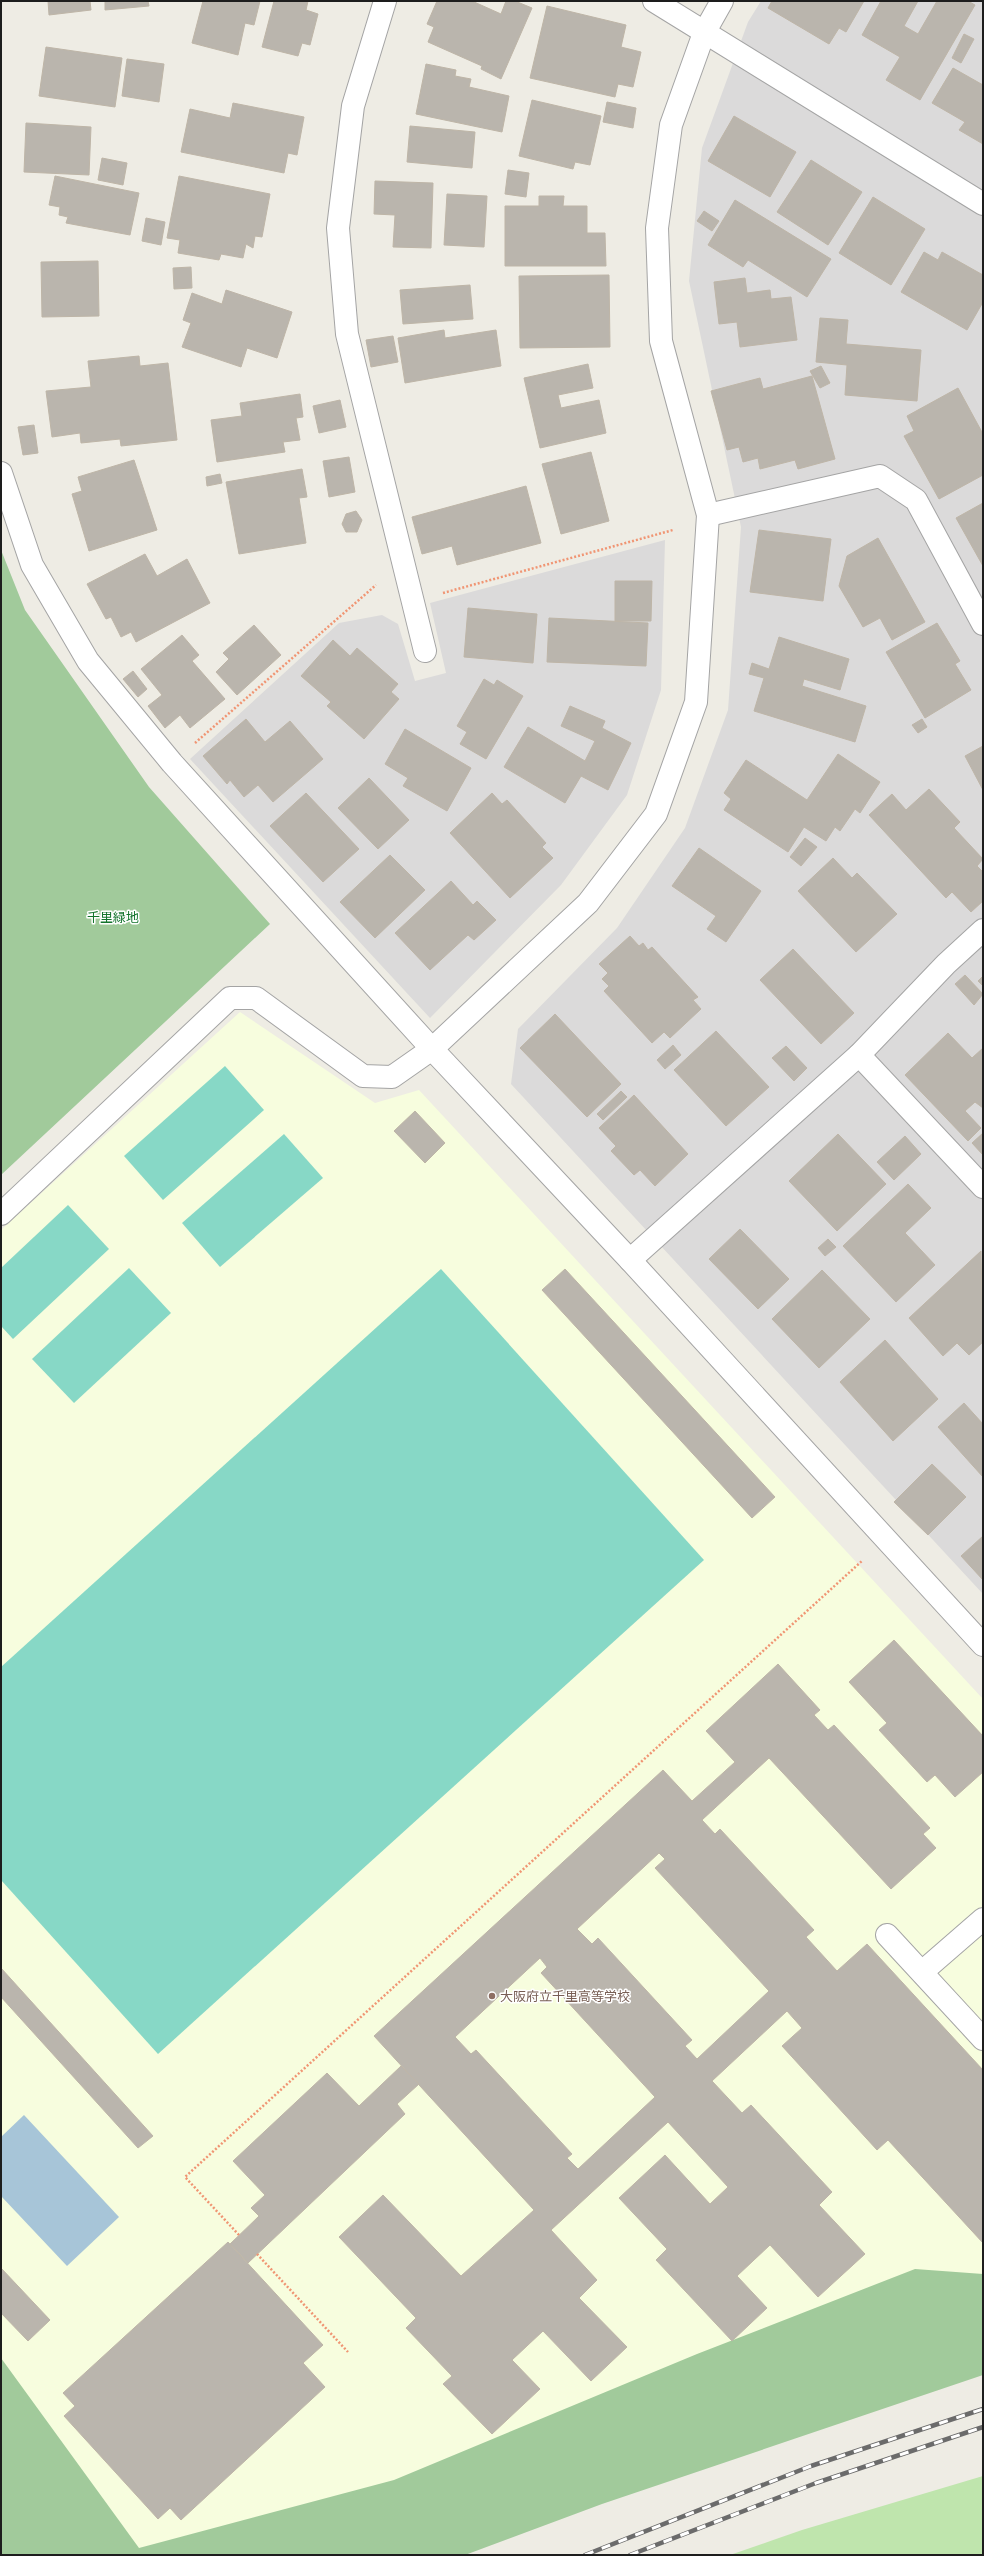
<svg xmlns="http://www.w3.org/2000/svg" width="984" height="2556" viewBox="0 0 984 2556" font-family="'Space Grotesk','Noto Sans JP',sans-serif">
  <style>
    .residential { fill: #dbdada }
    .education { fill: #f7fdde }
    .grass { fill: #bfe5ad }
    .forest { fill: #a1ca9b }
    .pitch { fill: #87d8c6 }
    .water { fill: #a7c5d8 }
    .building { fill: #bab5ad; stroke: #beb5a7; fill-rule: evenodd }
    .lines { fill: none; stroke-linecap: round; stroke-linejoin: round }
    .minor-casing { stroke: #a4a4a4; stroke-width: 24 }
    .path { stroke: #f09573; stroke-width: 2.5; stroke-dasharray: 2 2; stroke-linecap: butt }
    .minor { stroke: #fff; stroke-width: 22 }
    .rail-casing { stroke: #6b6b6b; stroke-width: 4.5 }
    .rail { stroke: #fff; stroke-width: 3; stroke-dasharray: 9; stroke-linecap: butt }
    .education-dot { fill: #8d6e63; stroke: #fff; stroke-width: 1.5 }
    .labels { text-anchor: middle; stroke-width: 3; stroke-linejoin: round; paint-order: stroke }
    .park-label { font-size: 13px; fill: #13742c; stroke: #fff }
    .education-label { font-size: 13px; fill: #785e54; stroke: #fff; text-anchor: start }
  </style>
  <rect width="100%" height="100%" fill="#eeece4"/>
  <g class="residential">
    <path d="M761 1H983V1594L511 1084 518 1029 617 928 685 828 728 710 741 527 689 281 702 148 748 22Z"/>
    <path d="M665 540 661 690 627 795 561 885 430 1018 190 759 339 623 382 615 398 624 415 681 446 673 430 603Z"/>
  </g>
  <path class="education" d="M240 1012 375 1103 419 1090 983 1699V2293L218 2555H109L1 2395V1230Z"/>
  <path class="grass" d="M983 2476V2555H730L802 2530Z"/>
  <g class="forest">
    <path d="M1 550 25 610 149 787 270 924 1 1175Z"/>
    <path d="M915 2269 983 2274V2375L602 2504 465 2555H1V2358L139 2548 394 2480 697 2354Z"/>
  </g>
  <g class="pitch">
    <path d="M225 1066 264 1110 163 1200 124 1156Z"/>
    <path d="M284 1134 323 1178 220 1267 182 1223Z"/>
    <path d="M68 1205 109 1249 13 1339 1 1326V1268Z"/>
    <path d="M129 1268 171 1313 74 1403 32 1359Z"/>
    <path d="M441 1269 704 1560 158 2054 1 1880V1667Z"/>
  </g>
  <path class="water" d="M24 2115 119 2217 67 2266 1 2196V2137Z"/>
  <g class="building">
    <path d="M48 1H90L91 10 49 15Z"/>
    <path d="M105 1H148L149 6 105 10Z"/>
    <path d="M203 1H260L254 25 245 23 238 55 192 43Z"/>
    <path d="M274 1H308L306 10 318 14 310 45 302 43 298 56 262 47Z"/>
    <path d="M437 1H472L501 14 506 1H515L532 8 501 79 481 69 482 66 428 42 434 27 427 24Z"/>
    <path d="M772 1H864L846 32 839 28 829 44 768 8Z"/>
    <path d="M881 1H918L904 26 918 34 937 1H968L975 5 920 100 886 80 900 57 862 35Z"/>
    <path d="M547 6 626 25 621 47 641 52 633 87 618 84 615 97 530 78Z"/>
    <path d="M964 34 974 39 961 63 952 58Z"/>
    <path d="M46 47 122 58 115 107 39 96Z"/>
    <path d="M127 59 164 64 159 102 122 96Z"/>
    <path d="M426 64 456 70 455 76 471 79 469 87 509 96 502 132 416 114Z"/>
    <path d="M953 68 983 85V144L959 130 965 122 932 103Z"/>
    <path d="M532 100 601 116 590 165 575 162 573 169 519 156Z"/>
    <path d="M607 102 636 108 633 128 603 122Z"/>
    <path d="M233 103 304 117 297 155 288 153 284 173 181 152 190 109 230 118Z"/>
    <path d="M734 116 796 152 770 197 708 161Z"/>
    <path d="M26 123 91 127 89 175 24 172Z"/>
    <path d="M410 126 475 132 472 168 407 162Z"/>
    <path d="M102 158 127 163 123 185 98 180Z"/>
    <path d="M811 160 862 192 828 245 777 212Z"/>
    <path d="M508 170 529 173 526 197 505 194Z"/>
    <path d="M55 176 139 193 130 235 66 223 68 217 59 215 60 207 49 205Z"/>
    <path d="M179 176 270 194 262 237 255 236 253 248 246 244 243 258 221 254 219 260 178 253 180 240 167 238Z"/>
    <path d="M375 181 433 183 431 248 393 247 395 215 374 214Z"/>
    <path d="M447 194 487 196 484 247 444 245Z"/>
    <path d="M539 196H564L563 206H587V233H605L606 266H505V206H539Z"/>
    <path d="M873 197 925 229 891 285 839 253Z"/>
    <path d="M735 200 831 259 807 297 748 260 743 267 708 245Z"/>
    <path d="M704 211 719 221 712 231 697 221Z"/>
    <path d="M146 218 165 222 161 245 142 241Z"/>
    <path d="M924 252 938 260 942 252 983 275V302L967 330 901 292Z"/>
    <path d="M98 261 99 316 42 317 41 262Z"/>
    <path d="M191 267 192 288 174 289 173 268Z"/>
    <path d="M609 275 610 347 520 348 519 276Z"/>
    <path d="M745 278 747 293 770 290 771 299 791 297 797 340 740 347 737 322 719 324 714 282Z"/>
    <path d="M470 285 473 319 403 324 400 290Z"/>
    <path d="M226 290 292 312 277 358 247 348 241 367 182 347 191 323 183 320 192 293 222 304Z"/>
    <path d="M820 318 848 320 846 344 921 350 917 401 845 395 847 365 816 362Z"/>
    <path d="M444 330 445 338 496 330 501 366 405 383 398 338Z"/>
    <path d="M393 336 398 362 371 367 366 340Z"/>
    <path d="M139 356 140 366 168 363 177 440 121 446 120 439 81 443 80 433 52 437 46 391 91 387 88 361Z"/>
    <path d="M588 364 593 388 558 395 561 408 599 400 606 433 540 448 524 378Z"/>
    <path d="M821 366 830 383 820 388 810 371Z"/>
    <path d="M812 376 835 459 798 469 795 460 760 469 758 458 743 462 739 447 727 450 711 391 760 378 763 389Z"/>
    <path d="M958 388 983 434V475L939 499 904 436 914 431 907 416Z"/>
    <path d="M300 394 303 417 296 418 300 440 283 442 285 452 217 462 211 420 242 416 240 403Z"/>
    <path d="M340 400 346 427 319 433 313 406Z"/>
    <path d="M34 425 38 453 23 455 18 427Z"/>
    <path d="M591 452 609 521 561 534 542 464Z"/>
    <path d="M349 457 355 492 329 497 323 461Z"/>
    <path d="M134 460 157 530 89 551 72 494 82 491 78 477Z"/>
    <path d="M302 469 307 497 299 498 306 543 239 554 226 482Z"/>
    <path d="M220 474 222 483 207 486 206 477Z"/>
    <path d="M526 486 541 543 457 565 452 546 422 554 412 517Z"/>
    <path d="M983 503V566L956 518Z"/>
    <path d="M356 511 362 520 357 532H346L342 524 346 514Z"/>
    <path d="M759 530 831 539 823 601 750 592Z"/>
    <path d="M878 538 925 622 892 640 880 618 863 627 839 586 847 556Z"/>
    <path d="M145 554 157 576 187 559 210 603 136 642 131 632 121 637 111 617 106 619 87 584Z"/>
    <path d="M615 581H652L651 621H615Z"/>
    <path d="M468 608 537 614 533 663 464 657Z"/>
    <path d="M549 618 648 623 646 666 547 662Z"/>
    <path d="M937 623 960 661 955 664 971 690 925 718 886 652Z"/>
    <path d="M254 625 281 655 237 695 216 672 229 659 223 653Z"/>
    <path d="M182 635 199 655 192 661 225 699 190 728 180 715 165 728 148 706 162 695 141 669Z"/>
    <path d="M779 637 849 659 840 690 804 679 802 686 866 706 855 742 754 711 764 678 749 674 752 663 769 669Z"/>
    <path d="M333 640 350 656 357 648 398 684 391 692 399 699 364 739 327 706 331 702 301 676Z"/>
    <path d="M133 671 147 689 138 697 123 679Z"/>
    <path d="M484 679 494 685 497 680 523 696 486 759 460 744 467 732 457 726Z"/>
    <path d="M570 706 605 721 602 728 631 743 608 790 581 776 565 803 504 767 528 727 585 761 595 741 561 726Z"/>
    <path d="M246 719 265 742 290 721 323 759 273 802 258 785 244 797 230 780 227 784 203 756Z"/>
    <path d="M922 719 927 727 918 733 912 725Z"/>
    <path d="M405 729 471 768 447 811 403 786 408 778 385 764Z"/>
    <path d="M983 746V790L965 756Z"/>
    <path d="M838 754 880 782 860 813 855 809 840 831 835 827 826 841 804 827 788 852 724 810 731 799 724 793 746 760 807 800Z"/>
    <path d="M369 778 409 820 378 849 338 808Z"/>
    <path d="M929 789 960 822 954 828 983 859 977 866 983 872V901L971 912 952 892 946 898 869 815 892 794 906 810Z"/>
    <path d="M306 793 359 849 323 882 270 826Z"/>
    <path d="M492 793 502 804 507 800 546 843 542 847 553 858 510 898 450 833Z"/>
    <path d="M805 838 817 847 801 866 790 857Z"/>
    <path d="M699 848 761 891 726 942 707 929 716 916 672 886Z"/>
    <path d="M390 855 425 890 375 938 340 902Z"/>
    <path d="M833 858 852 878 857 873 897 914 856 952 798 891Z"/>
    <path d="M451 881 473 905 477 901 496 920 474 940 468 935 430 970 395 933Z"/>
    <path d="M630 936 639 946 643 943 648 950 652 947 698 997 693 1000 701 1009 670 1038 664 1032 652 1043 604 991 609 986 602 979 608 973 599 964Z"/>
    <path d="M793 949 854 1013 821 1044 760 980Z"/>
    <path d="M965 975 983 994 974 1005 955 984Z"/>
    <path d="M983 976V986L978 981Z"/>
    <path d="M555 1014 621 1084 587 1117 520 1048Z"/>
    <path d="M716 1031 769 1087 726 1126 674 1070Z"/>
    <path d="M948 1033 972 1058 983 1048V1108L975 1102 965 1111 981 1128 968 1141 905 1075Z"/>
    <path d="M673 1045 681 1055 665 1069 657 1060Z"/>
    <path d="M786 1046 807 1068 794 1081 772 1058Z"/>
    <path d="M621 1091 627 1097 603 1120 597 1114Z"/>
    <path d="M634 1095 688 1154 655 1186 640 1170 634 1175 611 1151 616 1146 599 1128Z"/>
    <path d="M415 1111 445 1143 425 1163 394 1131Z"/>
    <path d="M983 1133V1155L972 1143Z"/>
    <path d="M838 1134 886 1184 837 1231 789 1181Z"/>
    <path d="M905 1136 921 1154 894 1180 877 1162Z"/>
    <path d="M908 1184 931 1208 905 1233 935 1265 896 1302 843 1246Z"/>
    <path d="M740 1229 789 1279 758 1309 709 1259Z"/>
    <path d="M828 1239 836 1247 825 1256 818 1248Z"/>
    <path d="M981 1251 983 1342 969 1355 957 1343 943 1356 909 1318Z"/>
    <path d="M565 1269 775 1497 752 1518 542 1290Z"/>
    <path d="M822 1270 870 1319 819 1368 772 1319Z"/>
    <path d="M885 1340 938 1399 893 1441 840 1382Z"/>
    <path d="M964 1403 983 1424V1477L938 1427Z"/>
    <path d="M932 1464 966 1497 928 1535 894 1502Z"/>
    <path d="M983 1536V1580L961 1556Z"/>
    <path d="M894 1640 983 1736V1772L955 1797 935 1775 927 1782 879 1730 887 1723 849 1682Z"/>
    <path d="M778 1664 820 1710 814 1715 828 1730 834 1725 930 1828 923 1834 936 1848 891 1889 769 1758 702 1820 715 1834 720 1829 814 1930 806 1937 837 1971 867 1944 983 2070V2243L888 2140 877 2150 782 2046 802 2028 787 2011 712 2081 742 2113 751 2105 832 2192 819 2205 865 2254 818 2297 770 2245 737 2276 767 2308 732 2341 656 2260 667 2249 619 2198 665 2155 710 2204 728 2187 668 2122 551 2230 597 2280 579 2298 627 2347 591 2381 543 2331 512 2360 540 2389 492 2434 443 2384 452 2376 406 2328 416 2318 339 2237 383 2195 461 2276 534 2210 374 2036 663 1770 692 1801 735 1762 706 1731ZM659 1853 665 1859 655 1868 769 1991 697 2059 685 2046 692 2040 598 1938 592 1944 577 1929ZM540 1958 547 1967 541 1973 655 2097 578 2169 567 2158 572 2154 476 2050 471 2054 455 2037Z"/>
    <path d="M1 1968 153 2136 138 2148 1 1997Z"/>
    <path d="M401 2066 419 2084 397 2104 405 2114 248 2263 230 2244 259 2216 251 2208 265 2195 233 2161 327 2073 359 2106Z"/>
    <path d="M228 2242 323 2345 303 2363 325 2387 181 2520 170 2508 158 2519 64 2416 75 2406 63 2393Z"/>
    <path d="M1 2268 50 2320 28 2341 1 2313Z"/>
  </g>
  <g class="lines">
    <defs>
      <g id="minor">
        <path d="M385 1 353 106 338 228 347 334 425 651"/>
        <path d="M654 1 983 204"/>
        <path d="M1 473 32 565 88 661 172 763 432 1049 630 1260 983 1645"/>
        <path d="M708 515 880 476 916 500 983 624"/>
        <path d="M859 1055 983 1187"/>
        <path d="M1 1214 230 998H256L363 1076 392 1077 432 1049 588 903 656 814 696 702 708 515 661 341 657 228 671 125 704 33 722 1"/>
        <path d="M630 1260 859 1055 946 964 983 930"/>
        <path d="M887 1935 983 2039"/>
        <path d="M922 1972 983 1919"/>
      </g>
    </defs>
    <use href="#minor" class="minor-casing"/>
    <g class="path">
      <path d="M443 593 673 530"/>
      <path d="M195 743 376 585"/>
      <path d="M239 2235 185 2177 863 1560"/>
      <path d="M257 2254 348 2352"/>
    </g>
    <use href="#minor" class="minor"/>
    <defs>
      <g id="rail">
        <path d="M585 2555 811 2466 983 2409"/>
        <path d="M630 2555 816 2483 983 2427"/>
      </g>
    </defs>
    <use href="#rail" class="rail-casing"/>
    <use href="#rail" class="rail"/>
  </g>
  <circle class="education-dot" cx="492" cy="1996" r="4"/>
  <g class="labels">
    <g class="park-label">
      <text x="113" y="922">千里緑地</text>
    </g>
    <g class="education-label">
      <text x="500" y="2001">大阪府立千里高等学校</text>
    </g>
  </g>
  <rect width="984" height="2556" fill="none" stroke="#1d1d1d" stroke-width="4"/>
</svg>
